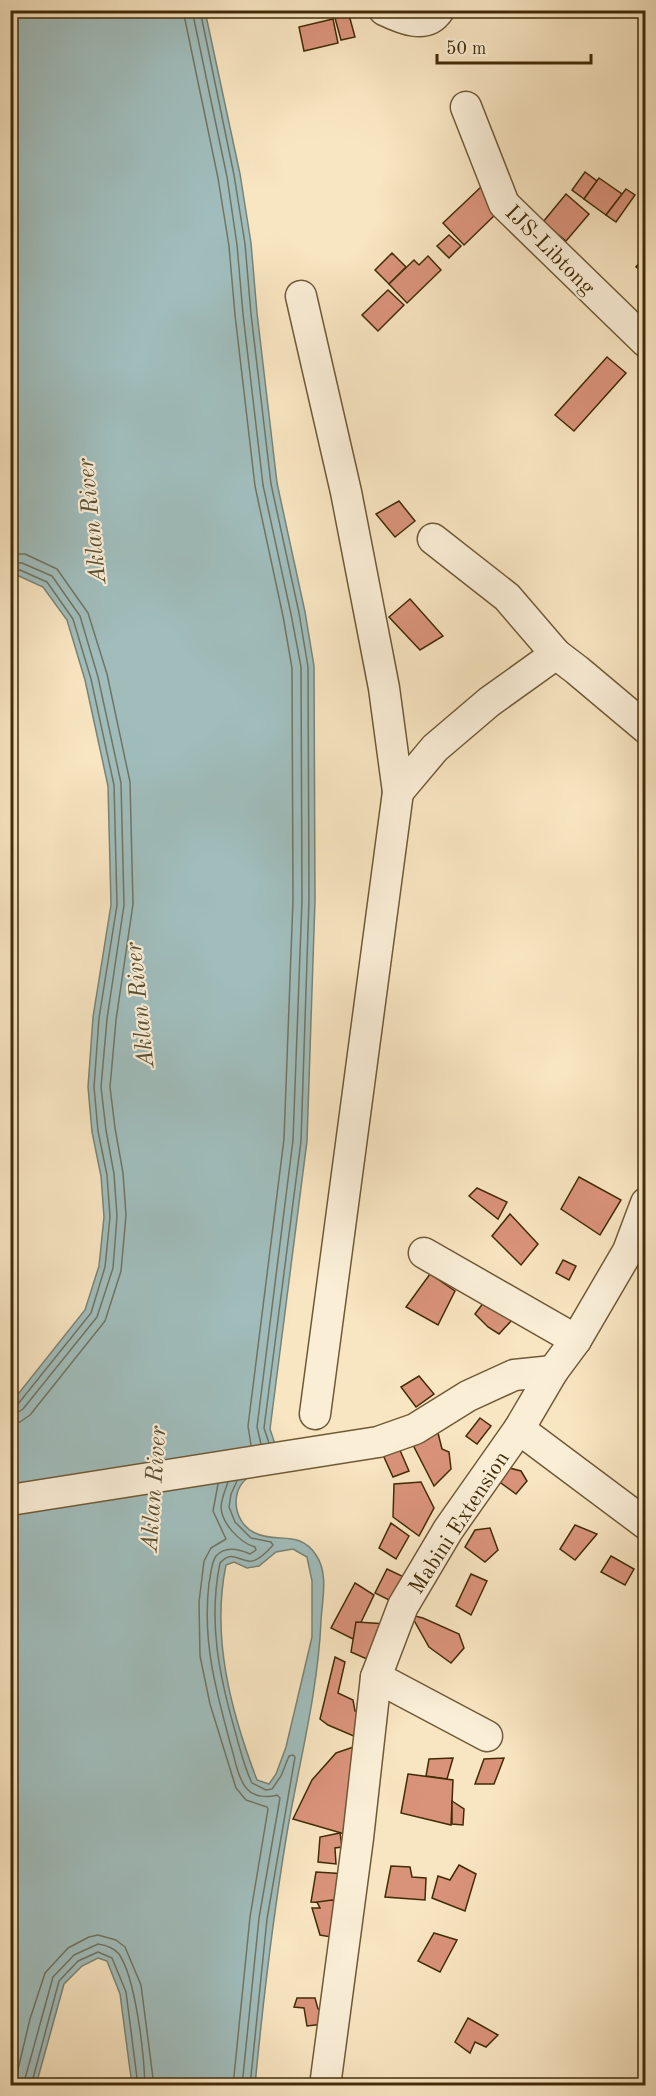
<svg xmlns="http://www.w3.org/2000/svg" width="656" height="2096" viewBox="0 0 656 2096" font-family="'Old Standard TT',serif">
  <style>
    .water { fill: #a0bdbc; stroke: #7a8374; stroke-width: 1.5; fill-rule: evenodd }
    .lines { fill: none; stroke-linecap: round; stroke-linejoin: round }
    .shore { stroke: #717462; stroke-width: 1.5 }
    .building { fill: #da937b; stroke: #422c07; stroke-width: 1.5 }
    .minor-casing { stroke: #705a36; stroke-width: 33 }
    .minor { stroke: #faeed7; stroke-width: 30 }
    .labels { text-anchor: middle; stroke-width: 4.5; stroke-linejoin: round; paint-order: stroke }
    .street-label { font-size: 22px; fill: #422c07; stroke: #faeed7 }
    .water-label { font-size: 24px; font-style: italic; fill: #5a5034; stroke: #faeed7 }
  </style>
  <rect width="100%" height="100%" fill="#f8e5c1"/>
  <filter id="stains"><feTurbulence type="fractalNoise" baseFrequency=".00333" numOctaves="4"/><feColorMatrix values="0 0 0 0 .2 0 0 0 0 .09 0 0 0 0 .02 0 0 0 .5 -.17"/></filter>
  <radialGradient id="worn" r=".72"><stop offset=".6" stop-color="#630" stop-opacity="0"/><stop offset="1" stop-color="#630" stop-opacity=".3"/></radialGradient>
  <path class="water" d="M11 11H205L240 174 251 243 257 313 277 483 305 612 314 666 315 900 307 1141 270 1429 275 1444 269 1465C261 1469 252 1474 246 1479 229 1494 235 1524 255 1533 277 1544 299 1529 316 1555 329 1574 322 1600 321 1621 318 1692 299 1763 287 1833 273 1917 263 2001 255 2085H132L120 1994 107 1961 98 1958 82 1966 64 1984 36 2085H11V1403L85 1310 99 1266 104 1217 101 1176 92 1132 88 1087 93 1017 111 905 108 786 85 680 67 620 43 587 19 576 11 577ZM293 1549 307 1557 312 1581V1637L286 1747 276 1774 269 1784 257 1780C231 1712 211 1637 226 1565L234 1562 247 1568 259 1566 276 1552Z"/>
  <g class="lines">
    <g class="shore">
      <path d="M183 10 218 178 229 246 235 315 255 486 283 616 292 668 293 900 284 1139 248 1426 251 1445"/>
      <path d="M192 10 227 177 237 245 243 314 263 485 291 614 301 667 302 900 293 1140 257 1427 261 1444"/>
      <path d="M200 10 234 175 245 244 251 314 271 484 299 613 308 667 309 900 301 1141 264 1428 269 1443"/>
      <path d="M10 554H25L57 569 88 613 107 674 130 782 133 904 116 1020 110 1087 115 1128 123 1173 126 1215 121 1271 105 1321 30 1415 20 1422 10 1423"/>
      <path d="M10 563H22L52 576 80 616 98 677 121 783 124 905 107 1019 101 1087 106 1130 114 1174 117 1216 113 1268 97 1317 23 1409 17 1413 10 1414"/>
      <path d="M10 571 20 570 47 582 73 619 91 679 114 785 117 905 99 1018 94 1087 98 1131 107 1175 110 1217 105 1267 91 1313 18 1404 10 1406"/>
      <path d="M237 1481 231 1494 229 1507 235 1522 251 1538 271 1542 273 1545C267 1552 257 1563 248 1561 236 1559 231 1551 220 1563 208 1621 219 1675 235 1731 240 1749 244 1767 252 1783L266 1790 272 1789 281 1776 289 1756 293 1755 295 1757 267 1919 250 2086"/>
      <path d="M228 1482C225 1490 222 1498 221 1506 221 1523 240 1543 255 1547L256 1550 250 1554C239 1549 225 1546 216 1556 211 1563 211 1575 209 1583 202 1641 216 1691 231 1746 235 1759 238 1779 247 1789 254 1797 268 1798 277 1795L280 1798 259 1918 242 2086"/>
      <path d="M218 1484 213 1511 226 1539 211 1548 204 1561 199 1602 200 1656 210 1704 236 1788 246 1800 267 1807 268 1809 250 1917 233 2086"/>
      <path d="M14 2086 30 2019 45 1973 68 1948 89 1937 98 1935 116 1940 125 1947 141 1985 154 2086"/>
      <path d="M23 2086 53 1977 74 1955 98 1944C105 1945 114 1948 119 1954 136 1979 144 2054 145 2086"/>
      <path d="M31 2086 59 1981 78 1961 98 1952 112 1958 126 1992 138 2086"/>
    </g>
  </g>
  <g class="building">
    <path d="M349 15 355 37 341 40 335 18Z"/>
    <path d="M333 19 338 43 304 51 299 27Z"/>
    <path d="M585 172 597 181 584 199 572 190Z"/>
    <path d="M599 178 622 194 606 215 584 199Z"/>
    <path d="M481 187 495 201 489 207 496 214 464 245 443 223Z"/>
    <path d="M626 189 635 195 616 222 606 215Z"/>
    <path d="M566 194 589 214 566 241 543 222Z"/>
    <path d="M449 235 461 246 449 258 437 246Z"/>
    <path d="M392 253 406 267 389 284 375 270Z"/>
    <path d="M646 255V275L636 267Z"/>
    <path d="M428 256 441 270 407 303 389 284 414 260 419 265Z"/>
    <path d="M388 290 404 305 378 331 362 315Z"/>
    <path d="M607 357 626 373 574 431 555 415Z"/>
    <path d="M399 501 415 521 395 537 376 514Z"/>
    <path d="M410 599 443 636 420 650 389 617Z"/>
    <path d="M579 1177 621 1200 600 1235 561 1209Z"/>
    <path d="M477 1188 507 1202 498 1219 469 1196Z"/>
    <path d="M510 1214 538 1244 521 1265 492 1236Z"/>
    <path d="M563 1260 576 1266 569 1280 556 1273Z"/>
    <path d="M430 1274 455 1291 438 1325 406 1307Z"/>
    <path d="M487 1298 513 1319 499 1334 488 1327 475 1314Z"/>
    <path d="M419 1376 434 1394 416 1407 401 1387Z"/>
    <path d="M480 1418 491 1426 477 1444 466 1436Z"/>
    <path d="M437 1429 442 1449 449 1452 451 1469 434 1486 412 1443Z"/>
    <path d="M399 1448 409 1471 393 1477 383 1455Z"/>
    <path d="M498 1465 521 1471 527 1481 516 1494 490 1475Z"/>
    <path d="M421 1482 434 1508 419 1536 393 1517 394 1484Z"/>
    <path d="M391 1523 409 1536 396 1559 379 1548Z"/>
    <path d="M575 1525 597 1534 575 1560 560 1549Z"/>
    <path d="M490 1528 498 1550 485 1562 465 1547 475 1530Z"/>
    <path d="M611 1556 634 1569 625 1585 601 1572Z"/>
    <path d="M387 1569 404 1577 391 1601 375 1593Z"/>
    <path d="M471 1574 487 1581 471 1615 456 1606Z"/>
    <path d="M355 1583 374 1595 353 1639 331 1628Z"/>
    <path d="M411 1615 423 1618 459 1634 464 1648 451 1663 429 1647Z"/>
    <path d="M356 1622 388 1624 376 1663 351 1652Z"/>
    <path d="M335 1657 345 1662 338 1693 353 1700 355 1711 362 1713 356 1737 328 1725 320 1719Z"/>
    <path d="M359 1745 355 1837 293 1819 312 1780 336 1753Z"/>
    <path d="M453 1758 447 1779 426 1776 429 1759Z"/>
    <path d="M504 1758 494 1784H475L484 1759Z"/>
    <path d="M408 1774 453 1780 451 1825 401 1813Z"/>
    <path d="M452 1801 464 1809 463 1825 452 1824Z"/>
    <path d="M340 1833 342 1847 335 1848 336 1864 318 1862 320 1837Z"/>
    <path d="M459 1865 476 1874 465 1911 432 1898 438 1876 450 1880Z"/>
    <path d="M391 1866 410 1867 412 1877 426 1878 425 1900 385 1897Z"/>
    <path d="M316 1872 347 1874 345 1904 311 1902Z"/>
    <path d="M332 1900 341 1904 331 1937 320 1935 312 1908H320L317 1902Z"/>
    <path d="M434 1933 457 1940 440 1972 418 1961Z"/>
    <path d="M297 1998H315L318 2009 328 2012 324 2024 307 2026 304 2008 294 2007Z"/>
    <path d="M468 2018 498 2035 486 2047 475 2042 470 2053 455 2042Z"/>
    <path d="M336 2081H355L361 2086H337Z"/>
  </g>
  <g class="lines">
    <defs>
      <g id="minor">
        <path d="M384 10C401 18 426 30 439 10"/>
        <path d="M466 107 504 204 646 342"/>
        <path d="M301 296 346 492 384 688 398 792 315 1414"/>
        <path d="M433 539 507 597 556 654 577 670 646 728"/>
        <path d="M398 792 435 748 489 702 556 654"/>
        <path d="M424 1253 576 1340"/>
        <path d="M519 1429 646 1524"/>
        <path d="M10 1500 378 1442 415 1429 468 1396 514 1375 553 1371"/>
        <path d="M376 1677 487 1736"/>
        <path d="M325 2086 358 1838 376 1677 403 1606 448 1530 519 1429 553 1371 576 1340 628 1251 646 1203"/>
      </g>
    </defs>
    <use href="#minor" class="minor-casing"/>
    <use href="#minor" class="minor"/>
  </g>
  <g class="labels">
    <g class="street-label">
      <text transform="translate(551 249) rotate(45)" y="8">IJS-Libtong</text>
      <text transform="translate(458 1522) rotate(-57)" y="8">Mabini Extension</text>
    </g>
    <g class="water-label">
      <text transform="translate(91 521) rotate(-96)" y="8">Aklan River</text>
      <text transform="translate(139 1005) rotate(-96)" y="8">Aklan River</text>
      <text transform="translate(153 1489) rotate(-86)" y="8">Aklan River</text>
    </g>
  </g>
  <rect width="656" height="2096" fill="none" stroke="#f8e5c1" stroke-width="36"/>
  <rect x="12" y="12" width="632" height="2072" fill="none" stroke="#422c07" stroke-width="3"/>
  <rect x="18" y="18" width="620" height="2060" fill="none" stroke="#422c07" stroke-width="1.5"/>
  <path d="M437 54v9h154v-9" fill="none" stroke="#422c07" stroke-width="3"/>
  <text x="446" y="54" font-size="18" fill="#422c07" stroke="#faeed7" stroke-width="4.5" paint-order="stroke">50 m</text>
  <rect width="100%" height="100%" filter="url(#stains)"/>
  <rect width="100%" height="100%" fill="url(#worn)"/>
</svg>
